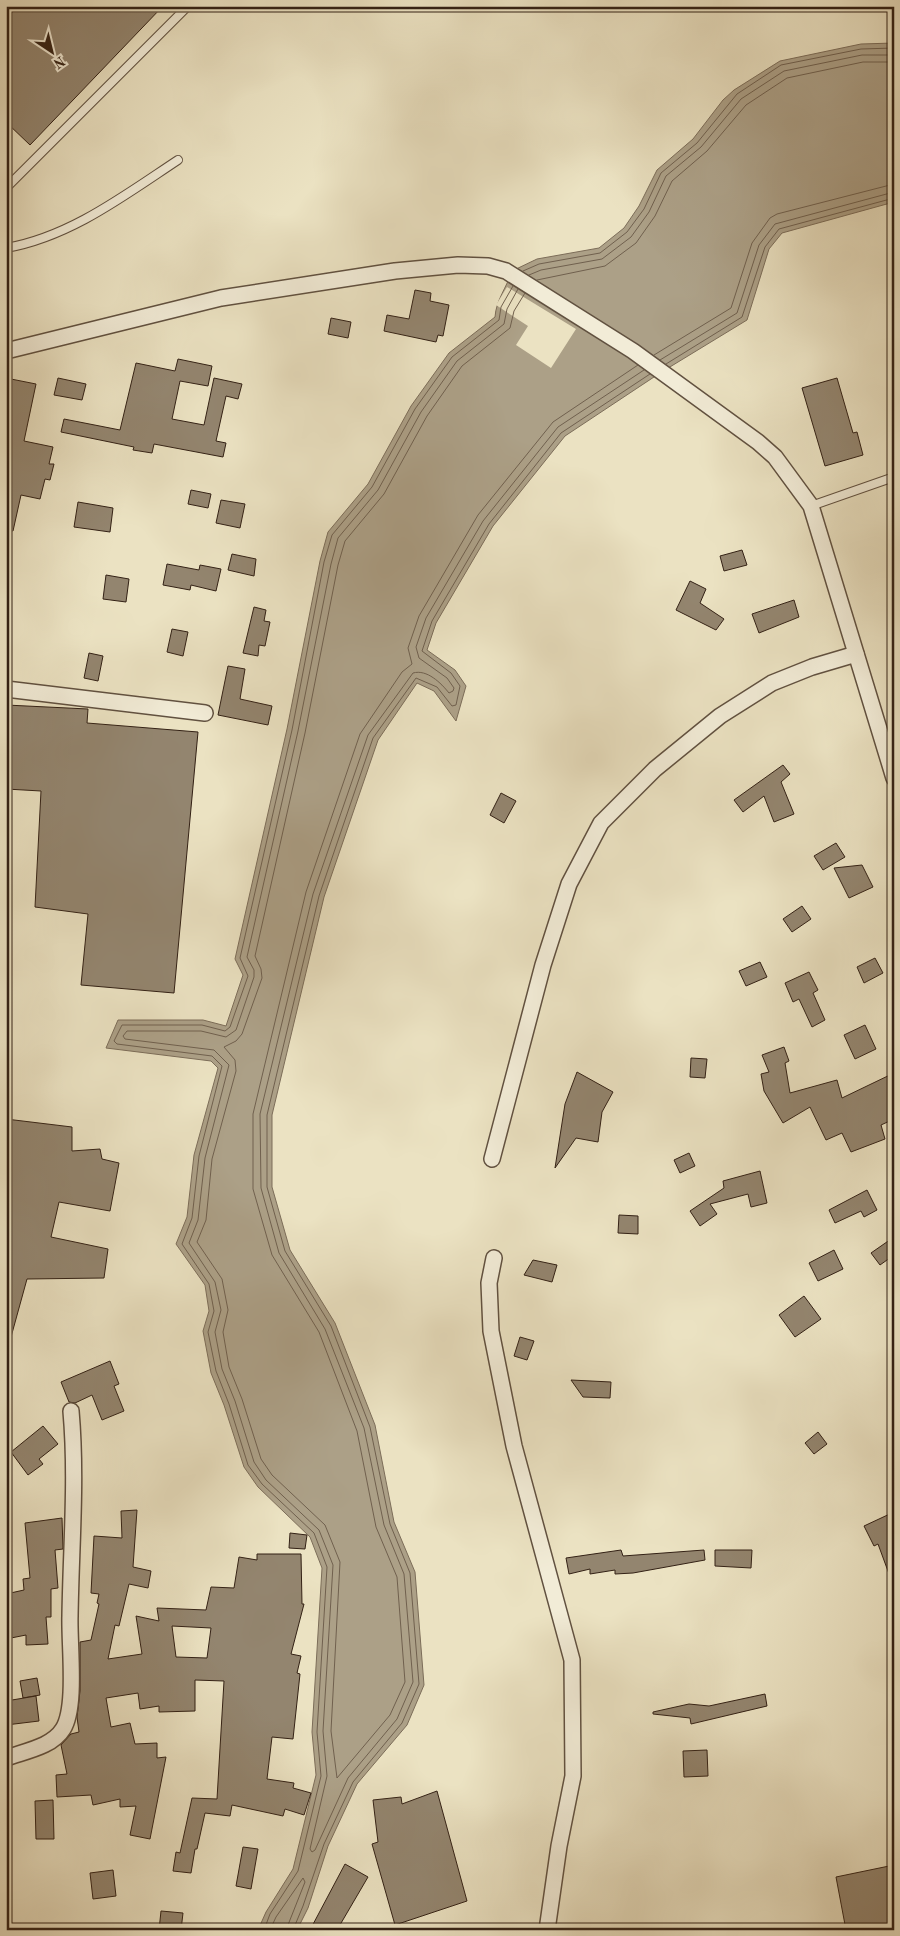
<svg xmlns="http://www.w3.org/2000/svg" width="900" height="1936" viewBox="0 0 900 1936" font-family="'Old Standard TT',serif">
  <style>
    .water { fill: #aca087; stroke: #7c6d59 }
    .pier { fill: #ebe2c2 }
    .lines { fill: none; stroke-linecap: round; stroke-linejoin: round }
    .shore { stroke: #70604e; stroke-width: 1 }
    .building { fill: #93856f; stroke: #332115; fill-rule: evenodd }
    .lane-casing { stroke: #615140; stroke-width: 10 }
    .street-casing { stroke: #615140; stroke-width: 18 }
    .lane { stroke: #f2ecd7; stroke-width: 8 }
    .street { stroke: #f2ecd7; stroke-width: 15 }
  </style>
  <rect width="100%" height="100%" fill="#ebe2c2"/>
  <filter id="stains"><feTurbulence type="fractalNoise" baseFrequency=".004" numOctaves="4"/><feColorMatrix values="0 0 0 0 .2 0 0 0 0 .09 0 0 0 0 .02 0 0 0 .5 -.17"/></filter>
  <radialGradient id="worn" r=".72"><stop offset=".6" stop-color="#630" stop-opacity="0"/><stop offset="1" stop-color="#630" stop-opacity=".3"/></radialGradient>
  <path class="water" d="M894 43V202L782 233 769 249 747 320 660 373 565 436 493 526 436 623 427 650 455 670 466 686 456 721 434 691 417 683 378 740 324 897 272 1115V1187L290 1250 335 1323 375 1425 394 1522 415 1572 424 1685 407 1725 357 1784 328 1846 308 1908 297 1930H258L266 1912 293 1869 316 1775 312 1732 322 1568 310 1537 258 1487 244 1467 224 1405 211 1373 203 1331 209 1311 205 1285 176 1244 187 1217 194 1155 218 1068 211 1061 106 1048 118 1020H203L226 1026 243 975 235 959 287 729 320 561 328 532 368 484 411 406 449 353 495 317C496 300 507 287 512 271L537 259 599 248 624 228 639 206 657 170 693 139 723 100 734 90 780 61 861 44Z"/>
  <path class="pier" d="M507 287 576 329 551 368 516 345 528 326 496 305Z"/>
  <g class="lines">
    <g class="shore">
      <path d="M523 271 539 264 600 253 627 232 644 209 661 173 697 143 737 94 781 65 861 49 894 48"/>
      <path d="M529 275 541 270 602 259 631 237 649 212 666 176 701 147 741 99 784 71 862 55H894"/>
      <path d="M537 280 605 266 636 243 655 216 672 181 707 151 746 105 787 78 863 62H894"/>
      <path d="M518 289 507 309 504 324 457 361 421 412 378 490 338 538 331 564 298 731 247 957 254 970V977L236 1030 226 1037 201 1031H127L123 1036 125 1039 214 1050 229 1065 205 1158 198 1220 189 1243 215 1282 221 1310 215 1332 222 1369 235 1401 254 1462 266 1480 319 1530 333 1565 323 1731 327 1776 310 1849 312 1852 315 1850 348 1778 397 1719 413 1682 404 1574 384 1525 364 1428 325 1329 279 1253 261 1188 260 1114 313 894 368 735 413 673C427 669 441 683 449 693L453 691 454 688 447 678 419 658 416 647 426 618 483 521 558 427 644 370"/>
      <path d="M525 293 514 311 510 328 462 366 427 416 384 494 345 541 338 565 305 733 255 956 261 969 262 978 242 1034 236 1041 224 1047 235 1060 236 1071 212 1159 206 1220 197 1242 222 1279 228 1310 223 1332 229 1367 242 1399 261 1459 272 1475 325 1525 340 1562 331 1731 337 1778 390 1715 405 1682 397 1577 376 1527 357 1431 319 1332 272 1255 253 1189V1114L306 892 360 734 402 672 412 664 408 648 419 616 478 515 553 422 638 365"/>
      <path d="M654 355 731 308 752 243 770 218 777 214 894 184"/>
      <path d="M660 360 737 313 759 245 775 224 894 192"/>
      <path d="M666 364 742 317 765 247 779 229 894 198"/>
      <path d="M264 1930 270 1914 298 1871 321 1776 317 1732 327 1567 314 1533 262 1484 248 1465 229 1404 216 1371 208 1332 214 1311 209 1284 182 1244 192 1218 199 1156 222 1066 212 1056 117 1044 114 1041 122 1025H202L225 1031 230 1027 248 976 240 958 292 730 324 562 332 535 372 487 415 409 452 357 499 320 501 307 513 286"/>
      <path d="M270 1930 276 1917 303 1878 305 1882 286 1930"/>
      <path d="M293 1930 303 1906 324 1844 353 1782 402 1723 419 1684 410 1573 390 1524 370 1427 331 1326 285 1251 267 1187V1115L319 896 373 738 416 678 437 687 452 706 456 705 460 686 451 673 422 651 432 621 489 524 561 433 650 374"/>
    </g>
  </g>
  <g class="building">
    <path d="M6 6H163L30 145 6 122Z"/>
    <path d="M415 290 431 293 430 301 449 305 443 336 438 335 436 342 384 331 387 315 409 319Z"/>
    <path d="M331 318 351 322 348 338 328 334Z"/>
    <path d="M178 359 212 366 208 386 180 381 172 419 204 425 214 378 242 384 238 399 226 396 216 441 226 443 223 457 154 444 152 453 133 450 134 447 61 432 64 419 120 430 136 363 175 371Z"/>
    <path d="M6 378 36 384 24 441 53 447 49 464H54L50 480 45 479 40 499 21 495 13 531 6 530Z"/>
    <path d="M58 378 86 384 82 400 54 395Z"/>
    <path d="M837 378 853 433 857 432 863 455 825 466 802 388Z"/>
    <path d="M191 490 211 494 208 508 188 504Z"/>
    <path d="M221 500 245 504 240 528 216 523Z"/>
    <path d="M78 502 113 508 110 532 74 527Z"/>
    <path d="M742 550 747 565 724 571 720 556Z"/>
    <path d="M232 554 256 559 254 576 228 570Z"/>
    <path d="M167 564 199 570 200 565 221 569 216 591 191 585 190 590 163 585Z"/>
    <path d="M106 575 129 579 126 602 103 599Z"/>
    <path d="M690 581 706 589 700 603 724 619 716 630 676 610Z"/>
    <path d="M794 600 799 617 759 633 752 614Z"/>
    <path d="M254 607 266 610 264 621 270 622 265 646 259 645 258 656 243 653Z"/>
    <path d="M172 629 188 632 183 656 167 652Z"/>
    <path d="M89 653 103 656 98 681 84 678Z"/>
    <path d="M228 666 245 669 240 699 272 706 268 725 218 715Z"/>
    <path d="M6 705 88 709 87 723 198 732 174 993 81 985 88 914 35 907 41 791 6 789Z"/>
    <path d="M783 765 790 774 781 782 794 814 774 822 764 796 743 812 734 800Z"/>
    <path d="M501 793 516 801 504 823 490 815Z"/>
    <path d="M836 843 845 857 823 870 814 856Z"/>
    <path d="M862 865 873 887 849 898 834 868Z"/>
    <path d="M802 906 811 919 792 932 783 919Z"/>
    <path d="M875 958 883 973 864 983 857 967Z"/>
    <path d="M760 962 767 977 746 986 739 971Z"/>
    <path d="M809 972 818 990 813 993 825 1020 812 1027 799 999 793 1002 785 983Z"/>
    <path d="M865 1025 876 1049 855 1059 844 1035Z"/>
    <path d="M784 1047 789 1061 785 1063 790 1093 837 1080 842 1098 894 1073V1119L881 1125 885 1139 851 1152 842 1133 826 1140 810 1107 783 1123 764 1091 761 1074 769 1072 762 1055Z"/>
    <path d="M691 1058 707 1059 705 1078 690 1077Z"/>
    <path d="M577 1072 613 1092 602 1112 598 1142 576 1138 555 1168 565 1104Z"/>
    <path d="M6 1119 72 1127V1151L100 1149 102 1159 119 1163 110 1211 59 1202 51 1237 108 1249 104 1278 27 1279 11 1337 6 1336Z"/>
    <path d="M689 1153 695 1166 680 1173 674 1160Z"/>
    <path d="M760 1171 767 1203 751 1207 748 1194 710 1204 717 1214 700 1226 690 1211 724 1188 723 1181Z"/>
    <path d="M867 1190 877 1210 864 1217 861 1211 835 1223 829 1210Z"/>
    <path d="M619 1215 638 1216V1234L618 1233Z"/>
    <path d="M894 1237V1255L880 1265 871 1253Z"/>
    <path d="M834 1250 843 1269 818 1281 809 1263Z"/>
    <path d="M533 1260 557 1265 552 1282 524 1275Z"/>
    <path d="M804 1296 821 1319 795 1337 779 1315Z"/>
    <path d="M520 1337 534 1341 527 1360 514 1356Z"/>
    <path d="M110 1361 119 1384 114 1386 124 1411 102 1420 92 1395 75 1403 69 1402 61 1382Z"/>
    <path d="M571 1380 611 1382 610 1398 583 1397Z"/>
    <path d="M43 1426 58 1444 39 1459 43 1464 28 1475 11 1452Z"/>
    <path d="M818 1432 827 1444 814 1454 805 1443Z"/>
    <path d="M137 1510 133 1567 151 1571 148 1588 129 1584 119 1626 115 1625 108 1659 142 1654 136 1616 159 1621 157 1608 206 1610 211 1587 234 1588 239 1557 257 1560V1554H301L302 1604H304L291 1654 301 1656 297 1673 300 1674 293 1739 272 1737 267 1779 294 1783 293 1788 311 1793 304 1815 285 1809 283 1816 232 1805 230 1816 205 1813 197 1849H195L191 1873 173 1871 176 1852 180 1853 192 1798 217 1799 224 1681 195 1680V1711L159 1712V1706L140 1709 138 1693 106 1698 111 1727 130 1723 135 1744 157 1743V1758L166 1757 150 1839 130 1835 136 1806 120 1807V1799L93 1805 91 1795 57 1797 56 1775 67 1774 61 1745 71 1734 79 1732 77 1717 80 1691V1642L91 1640 99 1604 97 1603 99 1594 91 1593 94 1536 122 1538 121 1511ZM172 1626 211 1628 207 1658 176 1657Z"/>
    <path d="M894 1512V1582H892L878 1544 874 1546 864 1526Z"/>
    <path d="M62 1518 63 1549 55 1550 58 1588 51 1589V1617H46L48 1644 26 1645V1635L6 1639V1594L24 1590 23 1579 30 1578 25 1523Z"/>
    <path d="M290 1533 307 1535 305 1549 289 1548Z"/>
    <path d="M621 1550 623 1556 704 1550 705 1560 633 1573 615 1574V1570L590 1574V1569L569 1574 566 1558Z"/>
    <path d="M715 1550H752L751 1568 715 1566Z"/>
    <path d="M37 1678 40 1695 23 1698 20 1681Z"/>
    <path d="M765 1694 767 1706 691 1724 690 1718 653 1714V1712L689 1704 709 1706Z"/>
    <path d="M36 1696 39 1721 6 1725V1701Z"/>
    <path d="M707 1750 708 1776 684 1777 683 1751Z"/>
    <path d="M437 1791 467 1901 395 1925 372 1844 378 1842 373 1800 401 1797 402 1804Z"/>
    <path d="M53 1800 54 1839H36L35 1801Z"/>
    <path d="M243 1847 258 1849 251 1889 236 1886Z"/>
    <path d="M345 1864 368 1877 337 1930H310Z"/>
    <path d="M894 1865V1930H846L836 1877Z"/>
    <path d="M113 1870 116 1896 93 1899 90 1873Z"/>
    <path d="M161 1911 183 1913 181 1930H159Z"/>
  </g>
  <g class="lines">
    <defs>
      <g id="lane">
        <path d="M6 188 188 6"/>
        <path d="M6 248C70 237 125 195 178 160"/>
        <path d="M811 506 894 477"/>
      </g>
      <g id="street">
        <path d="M6 351 221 298 395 271 458 265 488 266 506 271 633 351 758 442 775 457 811 506 894 778"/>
        <path d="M6 689 205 713"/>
        <path d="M492 1159 543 965 569 884 601 823 655 769 720 716 772 683 812 667 856 654"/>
        <path d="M494 1258 489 1283 491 1331 514 1446 572 1660 573 1776 559 1846 547 1930"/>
        <path d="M6 1758C25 1751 52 1747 63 1729 77 1707 69 1644 70 1616 71 1547 77 1479 71 1411"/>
      </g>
    </defs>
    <use href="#lane" class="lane-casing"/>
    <use href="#street" class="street-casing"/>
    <use href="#lane" class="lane"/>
    <use href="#street" class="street"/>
  </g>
  <rect width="900" height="1936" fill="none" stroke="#ebe2c2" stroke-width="25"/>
  <rect x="8" y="8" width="885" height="1921" fill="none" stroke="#332115" stroke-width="2.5"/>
  <rect x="12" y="12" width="875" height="1911" fill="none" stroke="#332115"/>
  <g transform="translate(52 52) rotate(145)" stroke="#f2ecd7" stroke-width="4" paint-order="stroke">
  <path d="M0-4L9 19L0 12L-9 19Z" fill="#332115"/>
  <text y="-8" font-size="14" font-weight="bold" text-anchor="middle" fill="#332115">N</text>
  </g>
  <rect width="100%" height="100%" filter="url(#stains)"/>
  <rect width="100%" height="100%" fill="url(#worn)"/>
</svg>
